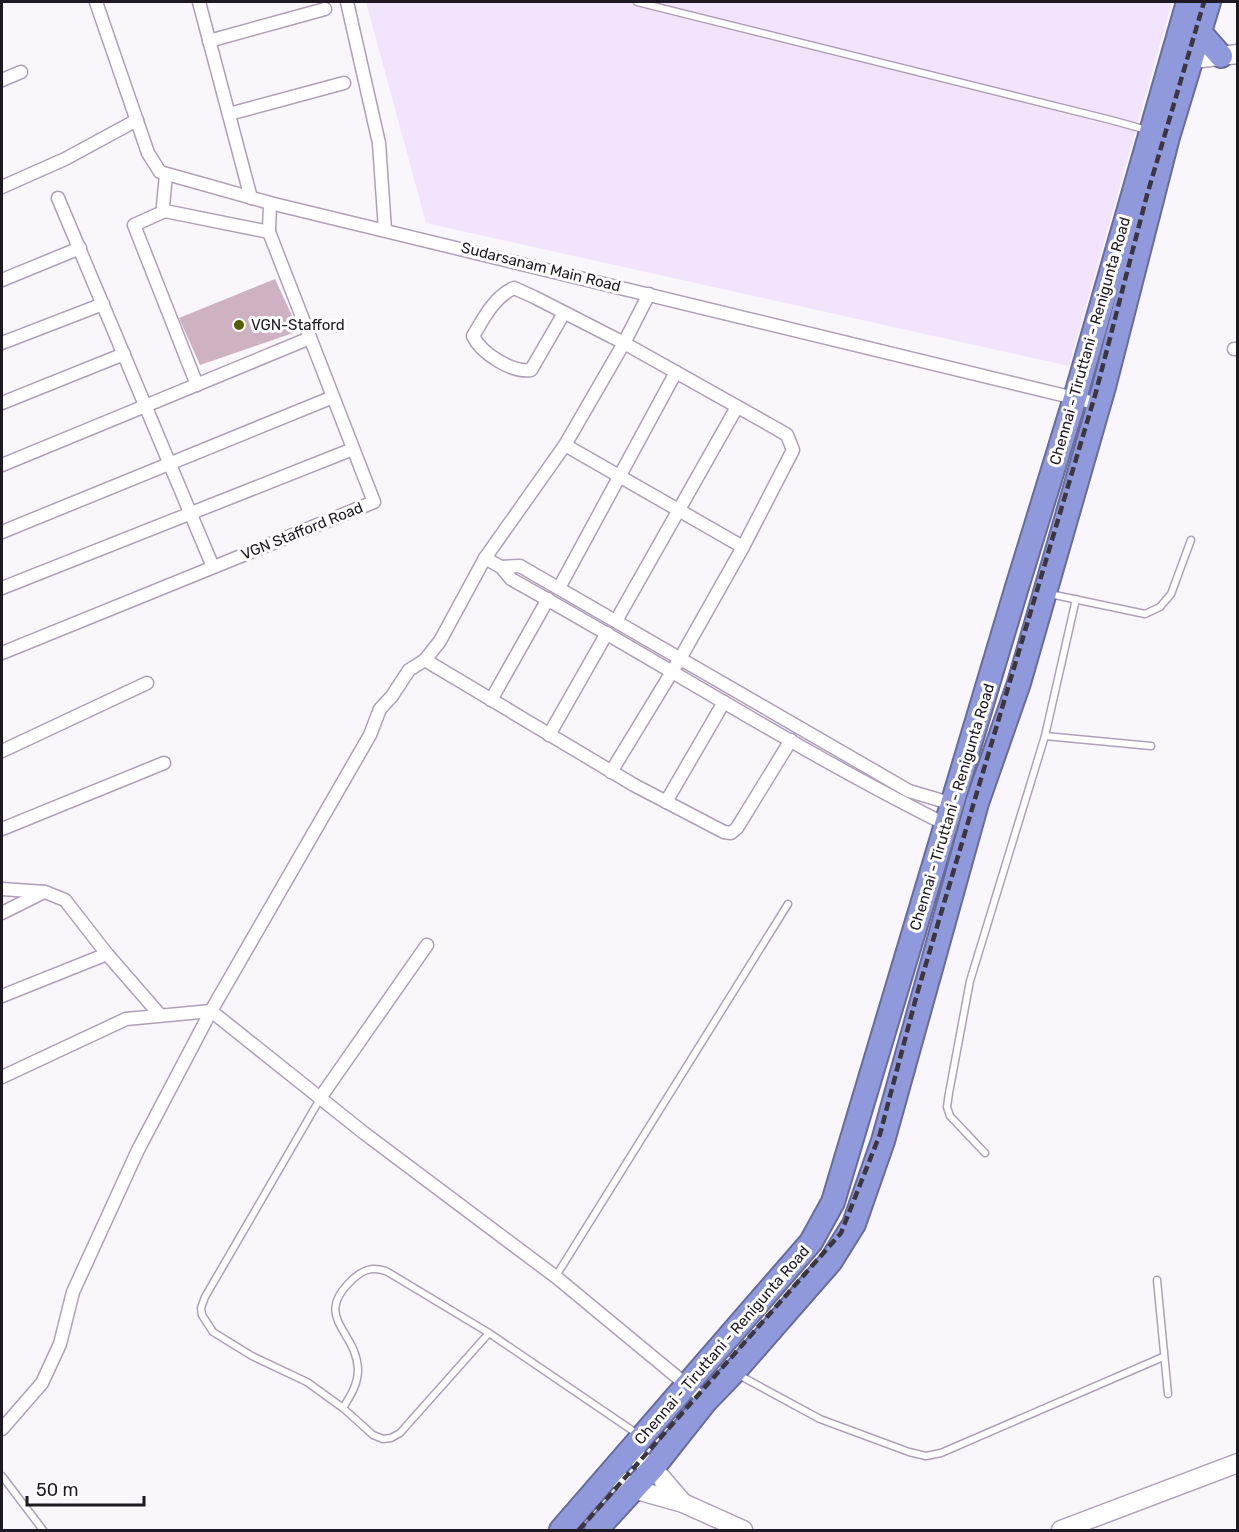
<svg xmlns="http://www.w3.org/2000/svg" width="1239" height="1532" viewBox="0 0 1239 1532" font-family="Rubik,sans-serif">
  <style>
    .built { fill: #f3e4fe }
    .building { fill: #ceb2c1 }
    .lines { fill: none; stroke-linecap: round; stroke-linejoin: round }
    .lane-casing { stroke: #afa0b9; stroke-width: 9 }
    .street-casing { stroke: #afa0b9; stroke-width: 15 }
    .secondary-casing { stroke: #afa0b9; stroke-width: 21 }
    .highway-casing { stroke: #686c9b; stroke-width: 26 }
    .lane { stroke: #fff; stroke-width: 6 }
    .street { stroke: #fff; stroke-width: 12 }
    .secondary { stroke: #fff; stroke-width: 18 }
    .highway { stroke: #9099dc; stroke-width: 22 }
    .rail { stroke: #3b363f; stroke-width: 4.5; stroke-dasharray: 9 4.5; stroke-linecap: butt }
    .poi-dot { fill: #546000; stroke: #fff; stroke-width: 2 }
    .labels { text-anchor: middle; stroke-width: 6; stroke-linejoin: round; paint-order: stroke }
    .street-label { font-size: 15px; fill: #1e1922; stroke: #fff }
    .poi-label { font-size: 15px; fill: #1e1922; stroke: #fff; text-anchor: start }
  </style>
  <rect width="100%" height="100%" fill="#f9f6fc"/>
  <path class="built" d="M366 2H1172L1069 366 426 223Z"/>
  <path class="building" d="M275 279 299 331 200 365 179 318Z"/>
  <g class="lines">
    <defs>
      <g id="lane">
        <path d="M637 2 1111 120 1147 130"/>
        <path d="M1050 594 1145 614 1160 607 1171 594 1191 540"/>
        <path d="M1045 736 1151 746"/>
        <path d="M320 1099 205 1297 201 1308 202 1315 213 1332 252 1356 307 1382 343 1408 373 1435 383 1439 391 1438 400 1433 489 1333"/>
        <path d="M985 1153 950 1116 947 1107 949 1093 970 981 1045 736 1076 599"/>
        <path d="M556 1276 788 904"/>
        <path d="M1157 1280 1168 1394"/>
        <path d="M737 1374 820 1419 909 1452 926 1456 941 1453 1163 1357"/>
        <path d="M343 1408C350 1396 358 1385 358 1370 357 1330 311 1318 353 1279 364 1269 372 1267 386 1271L489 1333 639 1435"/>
        <path d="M2 1476 43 1530"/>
      </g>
      <g id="street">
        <path d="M96 2 148 153 160 172 270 203 1099 404"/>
        <path d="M199 2 251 198"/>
        <path d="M347 2 379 143 385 230"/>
        <path d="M209 41 325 9"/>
        <path d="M2 80 21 72"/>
        <path d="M229 114 344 83"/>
        <path d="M166 175 163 206 165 211 269 232"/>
        <path d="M2 187 65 159 137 120"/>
        <path d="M58 198 213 567"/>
        <path d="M165 211 134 225 197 385"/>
        <path d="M2 280 80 248"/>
        <path d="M564 313 531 370C512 373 481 353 473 336 484 318 494 297 514 288L534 297 624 343 777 429 787 435 793 450 743 547 681 657 611 772"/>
        <path d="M2 343 103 304"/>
        <path d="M1234 349H1238"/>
        <path d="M2 403 124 354"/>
        <path d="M565 445 743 547"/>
        <path d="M2 465 310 338"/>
        <path d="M2 532 333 397"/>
        <path d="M485 558 501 567 511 579C657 660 798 751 947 825"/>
        <path d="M501 567 520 566 909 791 953 804"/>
        <path d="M2 588 353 449"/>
        <path d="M559 588 676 372"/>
        <path d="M616 621 737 407"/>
        <path d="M2 653 374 502 269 232 270 203"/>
        <path d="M425 660 634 785 724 832 731 833 737 828 791 740"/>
        <path d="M491 700 548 599"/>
        <path d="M549 735 607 633"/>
        <path d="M2 751 147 683"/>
        <path d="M666 802 724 702"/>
        <path d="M2 829 164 763"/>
        <path d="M2 889 45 892 65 900 107 954 160 1015"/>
        <path d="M2 913 44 892"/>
        <path d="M2 996 107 954"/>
        <path d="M2 1077 126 1019 211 1011 370 735 380 709 392 696 409 670 425 660 440 641 485 558 565 445 624 343 649 294"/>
        <path d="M320 1098 427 945"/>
        <path d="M2 1429 42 1383 60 1344 73 1292 138 1150 211 1011 364 1133 556 1277 706 1401"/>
      </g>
      <g id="secondary">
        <path d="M1180 57 1192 59 1238 54"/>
        <path d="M630 1453 653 1468 683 1503"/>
        <path d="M611 1474 633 1489 683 1503 743 1530"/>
        <path d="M1061 1530 1238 1463"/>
      </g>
      <g id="highway">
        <path d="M1199 31 1221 56"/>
        <path d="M561 1530 811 1242 833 1202 1017 587 1075 398 1188 2"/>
        <path d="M596 1530 653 1468 706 1401 734 1372 831 1261 854 1224 883 1141 977 803 1019 683 1104 387 1168 137 1209 2"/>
      </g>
    </defs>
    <use href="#lane" class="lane-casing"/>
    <use href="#street" class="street-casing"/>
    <use href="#secondary" class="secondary-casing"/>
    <use href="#highway" class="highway-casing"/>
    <use href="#lane" class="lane"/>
    <use href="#street" class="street"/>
    <use href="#secondary" class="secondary"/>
    <use href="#highway" class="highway"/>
    <path class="rail" d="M579 1530 841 1233 880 1134 917 994 1096 392 1147 195 1204 2"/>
  </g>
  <circle class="poi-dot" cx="239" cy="325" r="6"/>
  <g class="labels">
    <g class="street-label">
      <text transform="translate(541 267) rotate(14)" y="5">Sudarsanam Main Road</text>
      <text transform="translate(1090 341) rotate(-74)" y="5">Chennai - Tiruttani - Renigunta Road</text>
      <text transform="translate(302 531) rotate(-22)" y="5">VGN Stafford Road</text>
      <text transform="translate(952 807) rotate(-73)" y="5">Chennai - Tiruttani - Renigunta Road</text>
      <text transform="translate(722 1345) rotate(-49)" y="5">Chennai - Tiruttani - Renigunta Road</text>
    </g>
    <g class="poi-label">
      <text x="251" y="330">VGN-Stafford</text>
    </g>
  </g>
  <rect width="1239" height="1532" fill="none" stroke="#1e1922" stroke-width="6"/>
  <path d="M27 1496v9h117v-9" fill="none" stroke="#1e1922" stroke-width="3"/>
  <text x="36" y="1496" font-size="18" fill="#1e1922" stroke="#ffffff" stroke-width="4.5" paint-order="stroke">50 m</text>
</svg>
